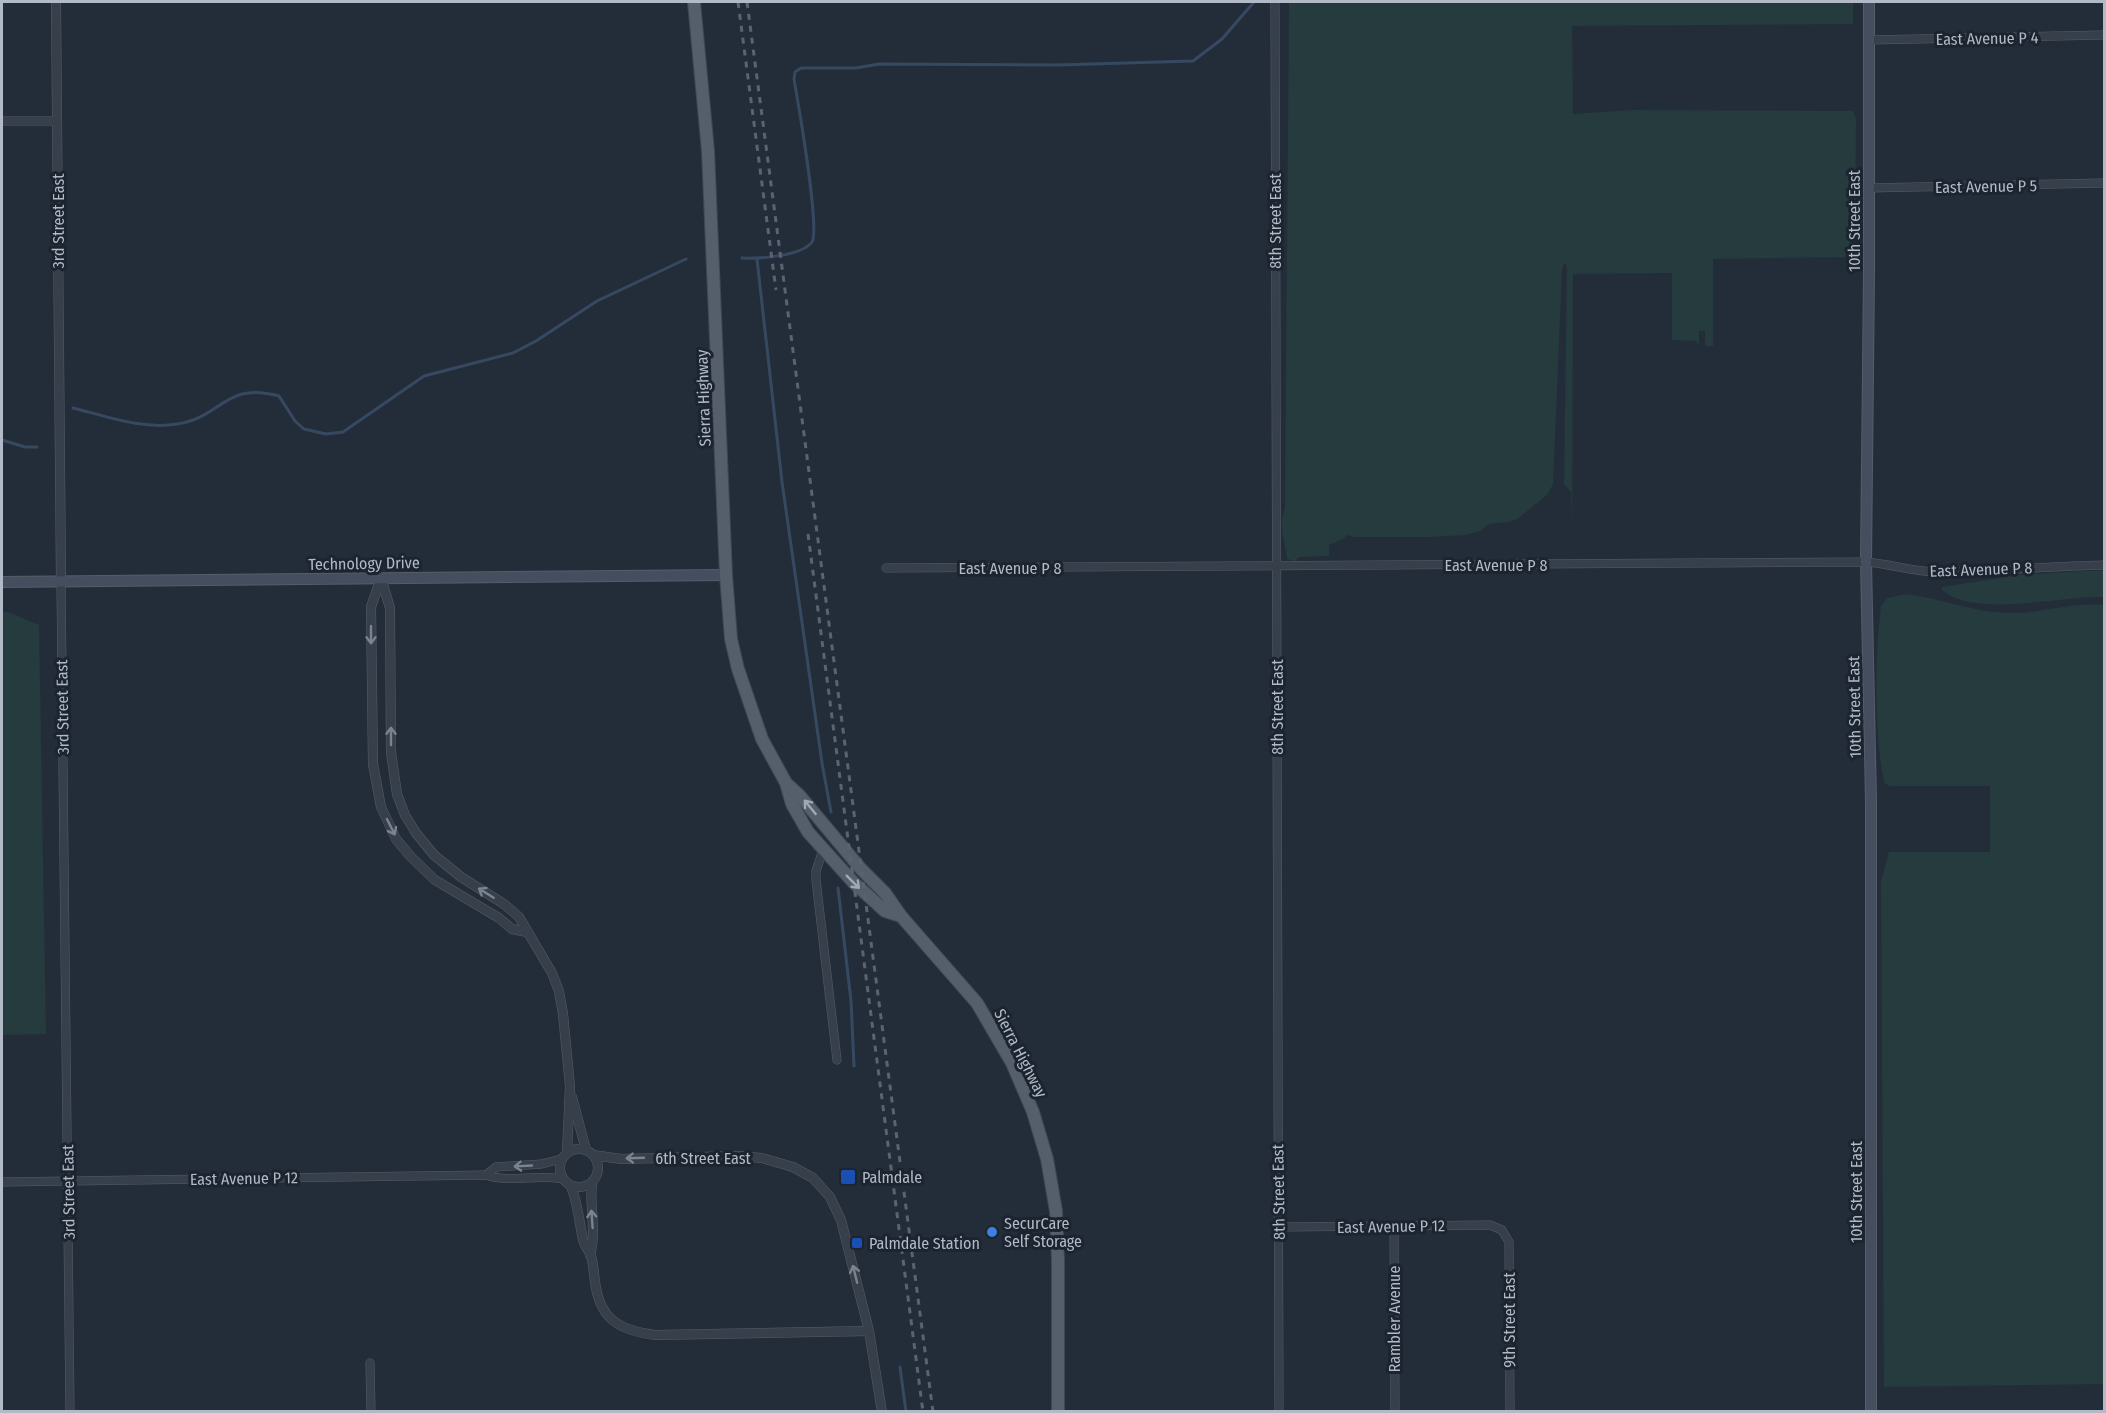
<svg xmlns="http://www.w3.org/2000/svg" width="2106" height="1413" viewBox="0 0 2106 1413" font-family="'Fira Sans Condensed',sans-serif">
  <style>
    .green { fill: #263b3d }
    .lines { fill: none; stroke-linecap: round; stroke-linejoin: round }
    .stream { stroke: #374961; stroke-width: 3 }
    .minor-casing { stroke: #555d69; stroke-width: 9 }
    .tertiary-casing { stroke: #555d69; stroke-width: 10 }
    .secondary-casing { stroke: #555d69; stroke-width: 12 }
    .primary-casing { stroke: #404854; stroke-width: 14 }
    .minor { stroke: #373f4b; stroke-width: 8 }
    .tertiary { stroke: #373f4b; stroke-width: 9 }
    .secondary { stroke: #454e5e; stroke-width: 10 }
    .primary { stroke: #555e6b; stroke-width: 12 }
    .rail { stroke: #596372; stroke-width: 3; stroke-dasharray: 6 6; stroke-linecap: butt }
    .oneway { stroke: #7b838f }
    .oneway2 { stroke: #9fa8b5 }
    .transit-dot { fill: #1a4fb4; stroke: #1c2430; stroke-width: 2 }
    .shop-dot { fill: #3f7fe0; stroke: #1c2430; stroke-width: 2 }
    .labels { text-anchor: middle; stroke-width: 6; stroke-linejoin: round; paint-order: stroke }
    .street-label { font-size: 16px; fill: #b2bac7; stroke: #1c2430 }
    .poi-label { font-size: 16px; fill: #b2bac7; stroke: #1c2430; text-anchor: start }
  </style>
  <rect width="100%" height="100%" fill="#232d3a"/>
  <g class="green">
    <path d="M1289 2H1853V24L1572 26 1573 114 1633 110 1853 111 1856 119 1855 257 1713 259V346H1705V331H1699V346L1696 341 1672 340V273L1573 274 1572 527 1571 492 1564 484 1567 268 1566 264H1564L1562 270 1553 484 1547 495 1517 519 1508 522 1489 524 1480 531 1466 535 1430 537H1355L1347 535 1343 539 1329 545V556L1299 557 1296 561 1287 559C1285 538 1278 530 1285 508Z"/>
    <path d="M2084 571H2104V597C2061 595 1976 619 1942 590V587L2018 575Z"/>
    <path d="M1906 594C1940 598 1972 612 2007 613 2039 614 2071 602 2104 605V1384L1884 1387 1881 882 1889 852H1990V786H1889L1884 782C1874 730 1875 659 1881 606L1887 598Z"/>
    <path d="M2 612H8L39 625 46 1034 2 1035Z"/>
  </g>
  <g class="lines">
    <g class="stream">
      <path d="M742 258C758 259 802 256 812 242 820 229 798 102 794 79L795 72 801 68H856L879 64 1058 65 1193 61 1222 39 1254 2"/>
      <path d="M757 259 782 482 822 763 831 812"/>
      <path d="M73 408C106 416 143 430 177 424 223 417 225 381 279 396L295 421 304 429 326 434 343 432 424 376 513 353 536 341 597 301 686 259"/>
      <path d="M2 440 25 447H37"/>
      <path d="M838 888 851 1001 854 1066"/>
      <path d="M900 1367 906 1412"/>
    </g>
    <defs>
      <g id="minor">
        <path d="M1275 2 1279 1412"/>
        <path d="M1869 40 2104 35"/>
        <path d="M2 121H57"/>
        <path d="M1868 188 2104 183"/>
        <path d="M886 568 1866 562C1891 564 1914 572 1939 572 1994 572 2049 566 2104 565"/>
        <path d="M61 582 70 1412"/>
        <path d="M823 850 816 871V880L837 1060"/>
        <path d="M486 1175 496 1167 542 1164 561 1159"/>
        <path d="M2 1182 486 1175C508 1183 538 1174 563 1179"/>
        <path d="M1279 1227 1490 1225 1502 1230 1509 1242 1510 1412"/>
        <path d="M1394 1227 1395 1412"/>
        <path d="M370 1363 371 1412"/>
      </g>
      <g id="tertiary">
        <path d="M56 2 61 582"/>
        <path d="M381 578 390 608 391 752 397 794 405 815 416 833 434 855 461 877 504 904 519 917 552 973 559 991 563 1014 570 1086 567 1152"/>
        <path d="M381 578 371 607 373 764 381 807 396 839 411 857 435 880 499 918 512 929 527 932"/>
        <path d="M572 1097 586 1150"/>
        <circle cx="579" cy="1168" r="19"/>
        <path d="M593 1155 621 1159 738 1156 762 1158 793 1167 813 1178 830 1197 841 1220 869 1331 882 1412"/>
        <path d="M571 1186C578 1204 579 1221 583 1240 584 1246 589 1250 591 1256 594 1266 594 1278 596 1288 602 1322 624 1331 655 1335L869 1331"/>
        <path d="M590 1255C597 1231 589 1206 592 1182"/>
      </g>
      <g id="secondary">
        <path d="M1869 2V273L1866 562 1871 801V1412"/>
        <path d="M2 582 726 575"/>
      </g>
      <g id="primary">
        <path d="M694 2 708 151 726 575 731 639 738 669 762 739 786 783 792 804 808 832 853 882 885 911 901 916"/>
        <path d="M787 784 800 796 861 869 885 893 901 916 977 1003 1012 1063 1033 1112 1047 1159 1056 1211 1058 1261V1412"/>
      </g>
    </defs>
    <use href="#minor" class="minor-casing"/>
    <use href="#tertiary" class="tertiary-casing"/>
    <use href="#secondary" class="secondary-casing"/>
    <use href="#primary" class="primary-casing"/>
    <use href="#minor" class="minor"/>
    <use href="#tertiary" class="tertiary"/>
    <use href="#secondary" class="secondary"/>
    <use href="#primary" class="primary"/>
    <g class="rail">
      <path d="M738 2 776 290"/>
      <path d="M747 2 933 1412"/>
      <path d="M808 534 923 1412"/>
    </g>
  </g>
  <defs><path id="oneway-shaft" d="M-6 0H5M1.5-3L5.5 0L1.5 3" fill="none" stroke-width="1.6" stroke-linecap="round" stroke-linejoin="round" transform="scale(1.5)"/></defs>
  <g class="oneway">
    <use href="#oneway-shaft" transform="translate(371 635) rotate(90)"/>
    <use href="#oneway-shaft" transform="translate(391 736) rotate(-90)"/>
    <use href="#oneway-shaft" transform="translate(391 827) rotate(63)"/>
    <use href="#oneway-shaft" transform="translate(486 893) rotate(-148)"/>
    <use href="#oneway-shaft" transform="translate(635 1158) rotate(178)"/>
    <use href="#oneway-shaft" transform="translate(523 1166) rotate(177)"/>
    <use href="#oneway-shaft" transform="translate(592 1219) rotate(-94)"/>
    <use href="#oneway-shaft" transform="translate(855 1274) rotate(-104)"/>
  </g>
  <g class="oneway2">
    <use href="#oneway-shaft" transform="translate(810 807) rotate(-129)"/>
    <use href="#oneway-shaft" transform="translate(853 882) rotate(45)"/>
  </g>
  <g class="transit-dot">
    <rect x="840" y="1169" width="16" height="16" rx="3"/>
    <rect x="851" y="1237" width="12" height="12" rx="3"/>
  </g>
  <circle class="shop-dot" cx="992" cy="1232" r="6"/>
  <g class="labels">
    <g class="street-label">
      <text transform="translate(1987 38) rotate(-1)" y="6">East Avenue P 4</text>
      <text transform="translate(1986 186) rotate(-1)" y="6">East Avenue P 5</text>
      <text transform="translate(58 221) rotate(-90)" y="6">3rd Street East</text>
      <text transform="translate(1275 221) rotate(-90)" y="6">8th Street East</text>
      <text transform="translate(1854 221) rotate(-90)" y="6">10th Street East</text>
      <text transform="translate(703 398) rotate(-92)" y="6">Sierra Highway</text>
      <text transform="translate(364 563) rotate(-1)" y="6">Technology Drive</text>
      <text x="1496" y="571">East Avenue P 8</text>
      <text x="1010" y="574">East Avenue P 8</text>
      <text transform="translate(1981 569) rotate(-2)" y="6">East Avenue P 8</text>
      <text transform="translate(62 707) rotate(-91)" y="6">3rd Street East</text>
      <text transform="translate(1277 707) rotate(-90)" y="6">8th Street East</text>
      <text transform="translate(1854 707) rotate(-91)" y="6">10th Street East</text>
      <text transform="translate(1021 1053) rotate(63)" y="6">Sierra Highway</text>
      <text x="703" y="1164">6th Street East</text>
      <text transform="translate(244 1178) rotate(-1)" y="6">East Avenue P 12</text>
      <text transform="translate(68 1192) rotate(-91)" y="6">3rd Street East</text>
      <text transform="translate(1278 1192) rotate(-91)" y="6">8th Street East</text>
      <text transform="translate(1856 1192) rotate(-90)" y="6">10th Street East</text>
      <text transform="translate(1391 1226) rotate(-1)" y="6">East Avenue P 12</text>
      <text transform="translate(1394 1319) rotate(-90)" y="6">Rambler Avenue</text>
      <text transform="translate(1509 1320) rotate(-90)" y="6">9th Street East</text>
    </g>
    <g class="poi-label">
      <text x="862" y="1183">Palmdale</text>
      <text x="1004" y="1229">SecurCare<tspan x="1004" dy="18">Self Storage</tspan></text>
      <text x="869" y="1249">Palmdale Station</text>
    </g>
  </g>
  <rect width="2106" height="1413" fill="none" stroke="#b2bac7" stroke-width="6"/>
</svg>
